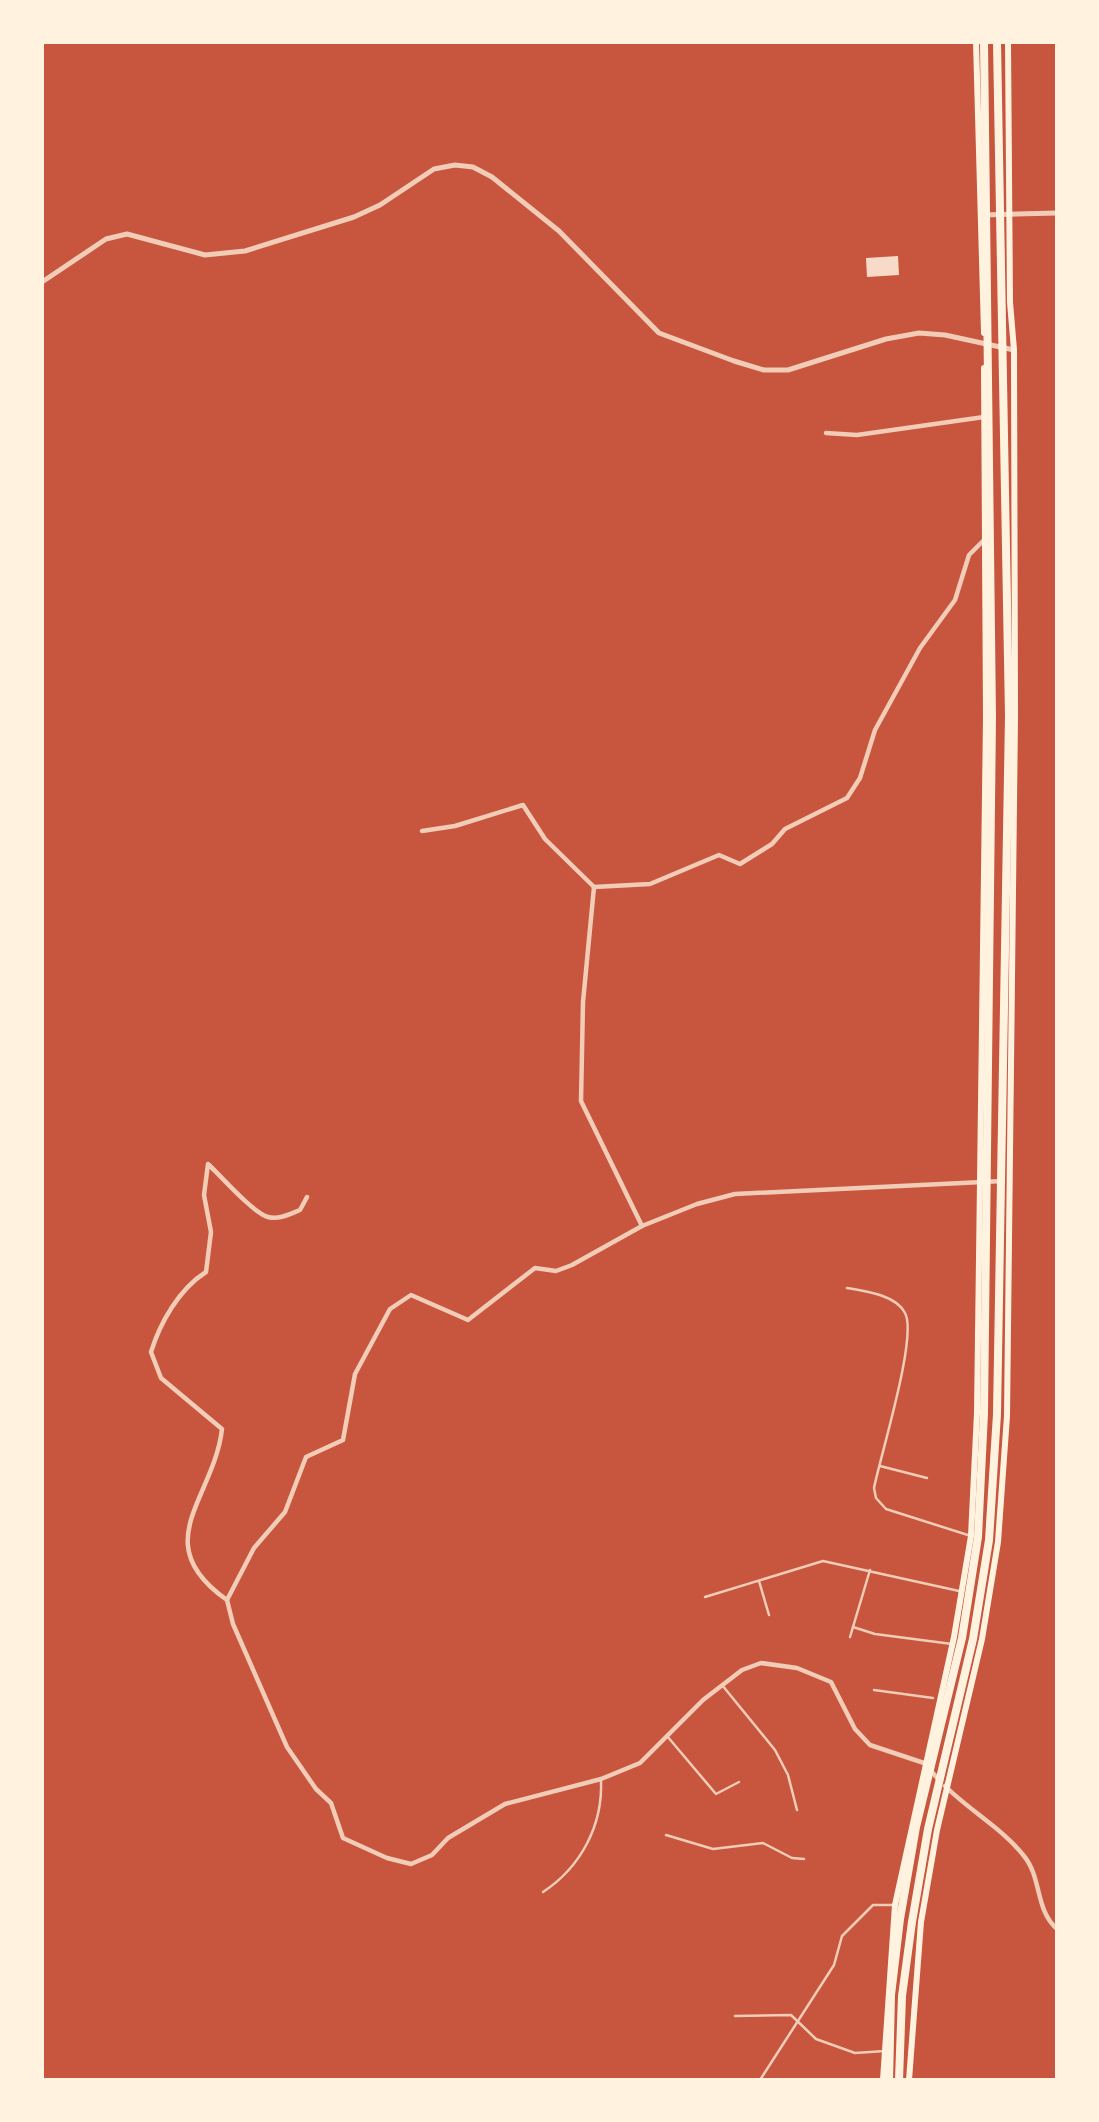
<svg xmlns="http://www.w3.org/2000/svg" width="1099" height="2122" viewBox="0 0 1099 2122" font-family="'Crimson Pro',serif">
  <style>
    .building { fill: #f7dbc8 }
    .lines { fill: none; stroke-linecap: round; stroke-linejoin: round }
    .service { stroke: #f1ccb7; stroke-width: 2.5 }
    .minor { stroke: #f1ccb7; stroke-width: 4.5 }
    .tertiary { stroke: #f1ccb7; stroke-width: 5 }
    .secondary { stroke: #fff3e0; stroke-width: 6 }
    .trunk { stroke: #fff3e0; stroke-width: 8 }
  </style>
  <rect width="100%" height="100%" fill="#c8553d"/>
  <path class="building" d="M898 256 899 275 867 277 866 258Z"/>
  <g class="lines">
    <g class="service">
      <path d="M847 1288C865 1291 896 1295 905 1313 918 1336 880 1457 874 1488L876 1498 886 1509 971 1536"/>
      <path d="M880 1466 927 1478"/>
      <path d="M759 1581 769 1615"/>
      <path d="M705 1597 823 1561 959 1591"/>
      <path d="M853 1627 875 1634 952 1644"/>
      <path d="M850 1637 870 1570"/>
      <path d="M722 1685 775 1750 788 1775 797 1810"/>
      <path d="M874 1690 933 1698"/>
      <path d="M667 1736 716 1794 739 1782"/>
      <path d="M666 1835 713 1849 763 1843 792 1858 804 1859"/>
      <path d="M543 1892C581 1867 603 1825 601 1780"/>
      <path d="M735 2016 791 2015 816 2039 855 2053 885 2051"/>
      <path d="M760 2080 834 1965 842 1936 873 1905H893"/>
    </g>
    <g class="minor">
      <path d="M826 433 857 435 984 417"/>
      <path d="M422 831 455 826 523 805 545 839 594 887"/>
      <path d="M594 887 650 884 719 855 740 864 772 844 785 829 847 798 860 778 875 730 920 648 955 600 969 555 983 541"/>
      <path d="M594 887 583 1002 581 1101 642 1226"/>
      <path d="M227 1600C146 1543 214 1499 222 1429L161 1378 151 1352C160 1323 179 1289 206 1272L211 1232 204 1195 208 1164C221 1176 253 1213 268 1217 279 1220 290 1214 300 1210L307 1197"/>
      <path d="M939 1780 924 1763 870 1745 855 1729 831 1682 797 1668 761 1663 742 1670 703 1700 640 1763 601 1779 505 1804 448 1838 432 1855 411 1864 387 1858 343 1838 331 1803 316 1789 287 1747 233 1624 227 1600 254 1548 285 1512 306 1457 343 1440 355 1374 390 1309 411 1295 468 1320 535 1268 556 1271 572 1265 642 1226 697 1204 735 1194 1003 1181"/>
      <path d="M945 1786C970 1811 1002 1828 1024 1856 1042 1878 1035 1910 1057 1929"/>
    </g>
    <g class="tertiary">
      <path d="M983 215 1057 213"/>
      <path d="M42 282 106 239 127 234 205 255 245 251 354 217 380 205 434 169 455 165 473 167 492 177 559 231 659 333 734 361 764 370H788L886 339 919 333 945 335 1014 350"/>
    </g>
    <g class="secondary">
      <path d="M976 42 984 333"/>
      <path d="M883 2080 895 1905 954 1637 971 1536 977 1413 986 717 984 368"/>
      <path d="M909 2080 921 1922 937 1830 982 1639 998 1542 1007 1416 1015 716 1014 350 1010 302 1008 42"/>
    </g>
    <g class="trunk">
      <path d="M889 2080 891 1995 900 1919 916 1827 962 1638 978 1537 984 1413 992 717 984 42"/>
      <path d="M899 2080 902 1996 912 1922 928 1829 973 1639 989 1540 997 1414 1009 716 997 42"/>
    </g>
  </g>
  <rect width="1099" height="2122" fill="none" stroke="#fff3e0" stroke-width="88"/>
</svg>
